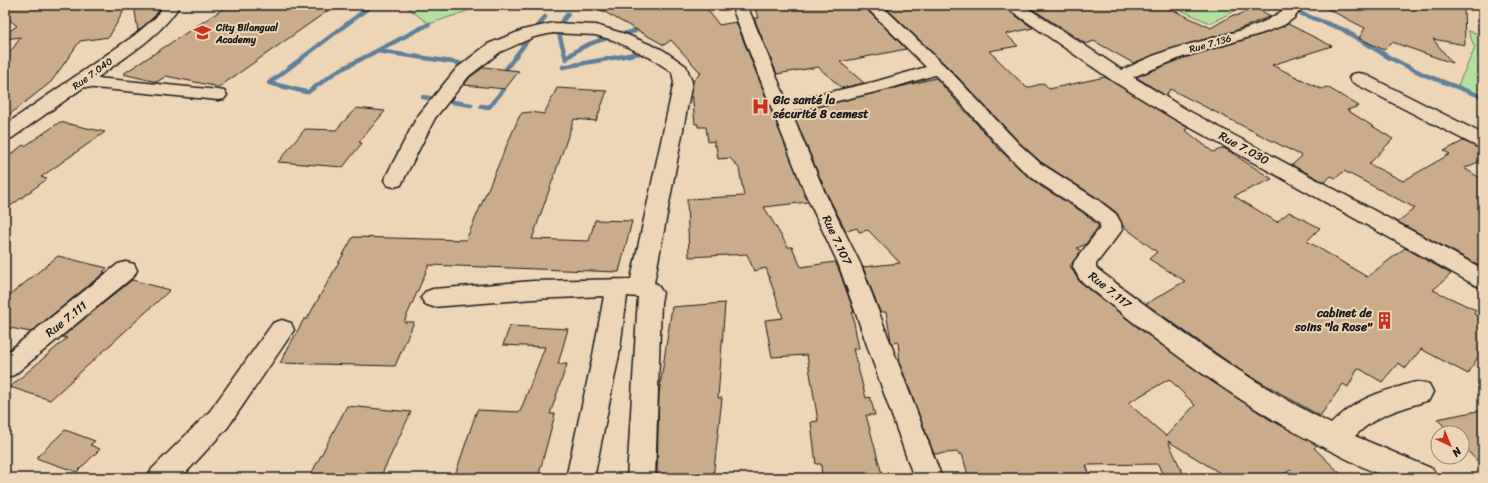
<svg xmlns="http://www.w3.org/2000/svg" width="1488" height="483" viewBox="0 0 1488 483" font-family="Sriracha,sans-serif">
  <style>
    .green { fill: #b4e09e; stroke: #687e5d }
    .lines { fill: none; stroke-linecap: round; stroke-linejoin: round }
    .stream { stroke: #608099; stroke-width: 4.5 }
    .building { fill: #caac8a; stroke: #1c1c1c; fill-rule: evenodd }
    .minor-casing { stroke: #1c1c1c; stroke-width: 3 }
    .minor { fill: #edd5b5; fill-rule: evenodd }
    .labels { text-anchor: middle; stroke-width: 4; stroke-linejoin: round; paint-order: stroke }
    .far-poi-label { font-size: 10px; font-weight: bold; fill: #1c1c1c; stroke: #edd5b5; text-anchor: start }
    .far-street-label { font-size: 10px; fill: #1c1c1c; stroke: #edd5b5 }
    .poi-label { font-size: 12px; font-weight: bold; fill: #1c1c1c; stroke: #edd5b5; text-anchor: start }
    .street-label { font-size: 12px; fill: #1c1c1c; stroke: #edd5b5 }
  </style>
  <rect width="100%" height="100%" fill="#edd5b5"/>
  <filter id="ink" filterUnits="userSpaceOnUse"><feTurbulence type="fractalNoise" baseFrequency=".025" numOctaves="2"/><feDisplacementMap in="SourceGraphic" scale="8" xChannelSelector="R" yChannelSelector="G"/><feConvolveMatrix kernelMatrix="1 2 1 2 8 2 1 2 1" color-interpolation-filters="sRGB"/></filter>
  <g filter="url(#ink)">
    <g class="green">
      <path d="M404 5H485L429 24Z"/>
      <path d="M1169 5H1247L1210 23Z"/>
      <path d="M1468 31 1483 35V98L1457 87 1475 48Z"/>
    </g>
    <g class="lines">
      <g class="stream">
        <path d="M1288 5 1302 14 1342 29 1390 58 1425 75 1483 97"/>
        <path d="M377 51 459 63"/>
        <path d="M566 59C584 41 611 38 635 31"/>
        <path d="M566 59 558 30 559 25 568 14"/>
        <path d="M563 67 640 53 648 56"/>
        <path d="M506 69 545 17"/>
        <path d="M306 92 269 83 372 5"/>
        <path d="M308 92 336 72 429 24"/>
        <path d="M423 97 471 105"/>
        <path d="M481 106 489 107 504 89"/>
      </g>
    </g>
    <g class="building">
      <path d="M5 5H127L109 37 80 41 51 82 5 118V59L21 37 5 39V34L17 26 5 16Z"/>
      <path d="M134 5H162L155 16 138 31Z"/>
      <path d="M229 5H336L219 87 166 76 157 82 123 74Z"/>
      <path d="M592 5H704L719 25 736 22 808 202 764 207 788 247H792L801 267 835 262 839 270 854 312H852L859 349H853L866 398 870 397 875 415H866L883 478H822L821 464H816L811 422 818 421 807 355 772 357 765 320 783 318 766 268 754 271 747 254 689 257 687 199 744 196 739 168 730 158 718 159 716 145 714 146V141L708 142 706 127H698V124H695L692 92 693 81 701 73 671 40 664 45Z"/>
      <path d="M753 5H862L906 49 840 62 864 83 842 88 818 67 777 74 754 18H759Z"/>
      <path d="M883 5H1002L1006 9 1033 28 1006 34 1018 46 989 51 1027 88 1044 83 1049 89 1105 77 1188 128 1185 130 1213 152 1224 148 1272 179 1234 196 1277 222 1289 212 1320 228 1307 241 1367 277 1405 248 1451 274 1433 290 1476 310 1474 314 1483 319V348L1468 374 1421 349 1406 368 1398 363 1382 382 1358 368 1348 387 1343 384 1320 416 1240 370 1146 304 1185 281 1149 259 1157 252 1123 226 1117 213 1099 199 1041 162 1020 143 952 71Z"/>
      <path d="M1026 5H1162L1211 28 1233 15 1236 16 1255 8 1271 16 1234 31 1166 50 1133 63 1094 41 1086 44Z"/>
      <path d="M1320 5H1464L1465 45 1433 39 1452 63 1392 42 1384 50 1359 38 1365 28Z"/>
      <path d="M1288 24 1332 46 1272 65 1321 89 1327 87 1359 106 1347 110 1393 139 1369 164 1403 181 1450 154 1444 151 1463 141 1483 149V160L1464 168 1483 180V256L1475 263 1398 222 1415 208 1344 171 1336 178 1331 176 1324 182 1292 165 1302 156 1170 89 1166 96 1136 77 1184 58 1263 34Z"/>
      <path d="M484 67 519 71 505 89 464 85 470 77Z"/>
      <path d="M936 78 1000 150 1024 173 1042 187 1081 211 1098 225V227L1086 244 1077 248 1081 251 1070 266 1079 281 1141 330 1204 376 1269 419 1317 445 1314 448 1345 478H1298L1290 470 1278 478H1228L1168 441 1185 478H1164L1158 464 1086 465 1091 478H969L962 454H958V452L934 454 900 364 898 342 892 343 891 341 886 312H880L863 267 900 263 868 230 859 232 857 228 846 231 826 192 793 113ZM1169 379 1195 405 1166 436 1128 403Z"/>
      <path d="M557 88 607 91 596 121 574 119 532 239 589 241 595 220 632 221 619 272 429 265 404 322H414L395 366 280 363 304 319H307L353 237 466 240 519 117 522 113 531 112 544 114Z"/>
      <path d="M356 108 385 111 359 142 362 143 343 167 278 162 305 129 336 130Z"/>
      <path d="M60 122 105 132 41 177 47 179 5 210V159L23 145 25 146Z"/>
      <path d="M58 256 107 268 103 272H105L31 332 5 327V299Z"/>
      <path d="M132 280 170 290 50 400 10 387 67 338 62 337Z"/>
      <path d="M725 303 718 398H722L713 478 657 475 659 393 672 307Z"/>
      <path d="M510 326 568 329 558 364H567L550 414H555L538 478H454L477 410 520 412 545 347 503 345Z"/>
      <path d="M347 406 411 412 380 478H309Z"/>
      <path d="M1483 410V467L1462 445V433H1451L1437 419Z"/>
      <path d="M65 430 95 441 90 445 100 449 77 472 36 458Z"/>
    </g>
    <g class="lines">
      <defs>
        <g id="minor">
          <path d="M164 5H180C160 37 126 56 97 78L218 90 224 91 227 95 224 99 218 100 84 87 12 138 5 140V125L135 35 156 17Z"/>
          <path d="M731 5H747L787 102 874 82 926 67 864 5H881L951 72 1019 144 1040 163 1098 200 1116 214 1121 223 1122 230 1096 264V268C1171 325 1247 381 1331 424 1351 404 1371 394 1399 387 1411 383 1417 380 1429 384L1433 392 1429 400C1400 410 1378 413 1355 436L1433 469 1437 478C1423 478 1406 480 1392 478 1379 476 1351 461 1339 455 1245 410 1161 345 1080 280L1073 267 1074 262 1100 228V224C1077 203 1048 192 1025 172 992 142 966 106 935 75L884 90 791 112 825 193 860 263 942 478H914L838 263 805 193Z"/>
          <path d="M1004 5H1023L1122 70C1138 63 1155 54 1173 49 1203 39 1268 29 1288 5H1304L1294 18 1284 25 1263 33 1183 57 1133 77 1187 110 1483 269V288L1475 285 1173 118 1113 81 1007 8Z"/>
          <path d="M553 23 596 25 625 34 663 50 686 66 692 82 654 283 657 284 663 293 661 302 655 478H627L638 297 627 296 619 355 594 478H566L593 355 604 296 533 299 433 307 425 304 421 298 425 292 433 289 533 281 631 279 674 82 672 72 651 58 613 40 595 35 553 33 534 37 500 52 469 76 435 118 401 185 394 187 387 185 384 180 417 117 457 68 488 44 523 30Z"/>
          <path d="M1358 73 1364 74 1483 134V148L1476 146 1352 82 1349 78 1352 74Z"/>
          <path d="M126 262 134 264 137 270 134 276 14 375 5 378V354L118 264Z"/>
          <path d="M282 320 291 323 294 330 228 427 181 478H148L152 469 210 411 273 323Z"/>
        </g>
      </defs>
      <use href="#minor" class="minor-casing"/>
      <use href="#minor" class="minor"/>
    </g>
  </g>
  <defs>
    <symbol id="school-bare" viewBox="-9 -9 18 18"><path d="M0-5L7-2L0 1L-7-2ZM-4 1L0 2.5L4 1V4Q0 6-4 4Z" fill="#c8321e" stroke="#edd5b5" stroke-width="2.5" paint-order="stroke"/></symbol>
    <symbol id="hospital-bare" viewBox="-9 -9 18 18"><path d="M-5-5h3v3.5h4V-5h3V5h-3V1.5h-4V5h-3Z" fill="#c8321e" stroke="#edd5b5" stroke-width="2.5" paint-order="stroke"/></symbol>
    <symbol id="building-bare" viewBox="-9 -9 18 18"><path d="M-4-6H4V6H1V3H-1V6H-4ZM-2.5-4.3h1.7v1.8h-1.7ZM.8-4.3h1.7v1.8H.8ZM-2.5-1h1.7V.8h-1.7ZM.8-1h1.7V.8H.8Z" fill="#c8321e" stroke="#edd5b5" stroke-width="2.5" paint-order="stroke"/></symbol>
  </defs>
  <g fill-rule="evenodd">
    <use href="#school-bare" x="190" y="20" width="25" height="25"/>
    <use href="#hospital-bare" x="748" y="94" width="25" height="25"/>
    <use href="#building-bare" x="1372" y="308" width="25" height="25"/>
  </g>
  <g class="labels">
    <g class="far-poi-label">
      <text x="216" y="31">City Bilangual<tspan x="216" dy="12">Academy</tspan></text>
    </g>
    <g class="far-street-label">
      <text transform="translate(1210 43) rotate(-16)" y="4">Rue 7.136</text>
      <text transform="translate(92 73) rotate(-36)" y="4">Rue 7.040</text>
    </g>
    <g class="poi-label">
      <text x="773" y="104">Gic santé la<tspan x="773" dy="14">sécurité 8 cemest</tspan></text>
      <text x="1372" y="317" text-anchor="end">cabinet de<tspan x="1372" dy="14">soins "la Rose"</tspan></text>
    </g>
    <g class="street-label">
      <text transform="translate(1244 148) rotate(29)" y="4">Rue 7.030</text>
      <text transform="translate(837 240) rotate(65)" y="4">Rue 7.107</text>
      <text transform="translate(1110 290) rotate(39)" y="4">Rue 7.117</text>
      <text transform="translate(66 319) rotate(-39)" y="4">Rue 7.111</text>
    </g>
  </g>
  <rect width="1488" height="483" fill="none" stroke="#edd5b5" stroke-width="20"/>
  <rect x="10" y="10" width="1468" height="463" fill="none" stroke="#1c1c1c" stroke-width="1.5" filter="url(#ink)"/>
  <g transform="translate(1450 445) rotate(136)"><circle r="19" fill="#edd5b5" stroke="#998b78"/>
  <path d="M0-3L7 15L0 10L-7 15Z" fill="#c8321e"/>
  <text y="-6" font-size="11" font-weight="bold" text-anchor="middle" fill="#1c1c1c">N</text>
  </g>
</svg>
